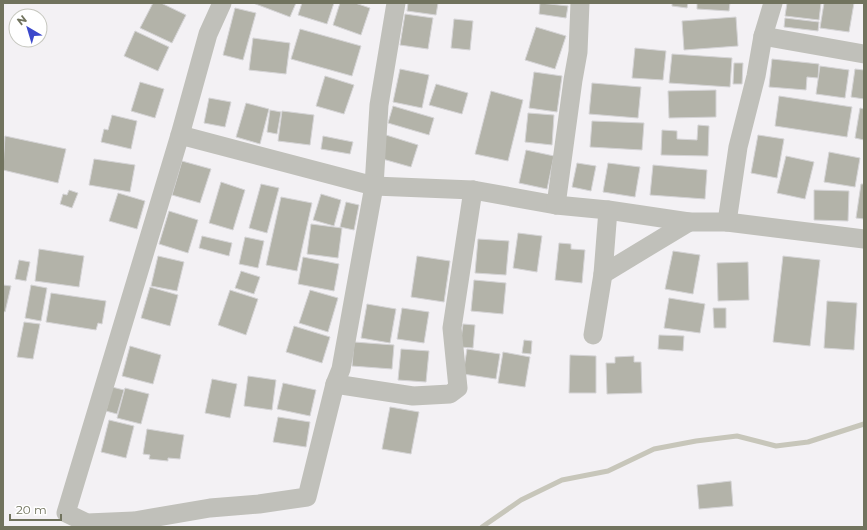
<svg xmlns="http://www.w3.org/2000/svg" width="867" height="530" viewBox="0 0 867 530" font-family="Montserrat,sans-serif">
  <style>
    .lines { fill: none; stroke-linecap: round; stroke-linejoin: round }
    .stream { stroke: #c7c6ba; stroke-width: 5 }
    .building { fill: #b3b3a9; stroke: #d5d4d6 }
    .street { stroke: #c0c0ba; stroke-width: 19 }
  </style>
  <rect width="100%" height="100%" fill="#f3f1f4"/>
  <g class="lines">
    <path class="stream" d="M482 527 521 500 562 480 608 471 654 449 696 441 737 436 776 446 808 442 864 424"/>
  </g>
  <g class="building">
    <path d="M153 3H161L186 15 172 43 140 28Z"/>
    <path d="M253 3H296L290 17Z"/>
    <path d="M302 3H334L327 24 298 15Z"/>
    <path d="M340 3H355L370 8 361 35 333 25Z"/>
    <path d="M408 3H438L436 15 407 11Z"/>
    <path d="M540 3 568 6 566 18 539 14Z"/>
    <path d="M672 3H688L687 8 672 6Z"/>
    <path d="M697 3H730L729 11 697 9Z"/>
    <path d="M787 3H821L819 20 785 16Z"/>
    <path d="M824 3H854L849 32 820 28Z"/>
    <path d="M235 8 256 13 243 60 223 55Z"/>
    <path d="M405 14 433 18 428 49 400 45Z"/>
    <path d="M736 17 738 46 684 50 682 21Z"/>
    <path d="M785 18 819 22 818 31 784 27Z"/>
    <path d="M454 19 473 21 470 50 451 48Z"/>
    <path d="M536 27 566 36 555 69 525 60Z"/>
    <path d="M300 29 361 46 352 76 291 59Z"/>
    <path d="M135 31 169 47 158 71 124 56Z"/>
    <path d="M253 38 290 43 286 74 249 70Z"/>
    <path d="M635 48 666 51 663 80 632 78Z"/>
    <path d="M672 54 732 58 730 87 669 83Z"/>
    <path d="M772 59 819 64 818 78 807 77 806 90 769 87Z"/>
    <path d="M734 63H743L742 84H733Z"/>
    <path d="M820 66 849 70 845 98 816 94Z"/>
    <path d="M400 69 429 75 422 108 393 102Z"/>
    <path d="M855 69 864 70V99L851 97Z"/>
    <path d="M534 72 562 76 557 112 529 108Z"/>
    <path d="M325 76 354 85 344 114 316 106Z"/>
    <path d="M140 82 164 89 155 118 131 111Z"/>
    <path d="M592 83 641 87 638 118 589 114Z"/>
    <path d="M436 84 468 93 462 114 429 105Z"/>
    <path d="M716 90V117L669 118 668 91Z"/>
    <path d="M491 91 523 100 508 161 475 154Z"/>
    <path d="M779 96 852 107 847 137 775 126Z"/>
    <path d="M209 98 231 102 225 127 204 123Z"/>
    <path d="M246 103 269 109 260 144 236 137Z"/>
    <path d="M393 106 434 118 429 135 388 123Z"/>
    <path d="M860 108 864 109V140L855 138Z"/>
    <path d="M270 110 281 112 277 134 267 132Z"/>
    <path d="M282 111 314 115 310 145 278 141Z"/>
    <path d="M528 113 554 115 552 145 525 142Z"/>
    <path d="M112 115 137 121 131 149 101 142 104 129 108 130Z"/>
    <path d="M592 121 644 123 642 150 590 147Z"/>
    <path d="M698 125 709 126 708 156 661 155 662 130 677 131V139L697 140Z"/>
    <path d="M386 135 418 145 411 167 379 158Z"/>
    <path d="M758 135 784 139 777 178 751 173Z"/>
    <path d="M5 136 66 149 58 183 3 170Z"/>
    <path d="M323 136 353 142 350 154 321 149Z"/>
    <path d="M526 150 554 156 547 189 519 183Z"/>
    <path d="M829 152 860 158 855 187 824 182Z"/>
    <path d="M786 156 814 162 805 199 777 193Z"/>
    <path d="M94 159 135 165 130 192 89 185Z"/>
    <path d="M182 161 211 169 200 203 172 195Z"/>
    <path d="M577 163 596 166 591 191 572 187Z"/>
    <path d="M608 163 640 167 635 197 603 192Z"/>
    <path d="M653 165 707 170 705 199 650 195Z"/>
    <path d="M221 182 245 190 233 230 209 223Z"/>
    <path d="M261 184 279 188 267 233 249 228Z"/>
    <path d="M861 184H864V219L856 218Z"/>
    <path d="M69 190 78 193 72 208 60 204 63 194 67 195Z"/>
    <path d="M814 190 849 191 848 221 814 220Z"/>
    <path d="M118 193 145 201 137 229 109 221Z"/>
    <path d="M321 194 341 200 334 226 313 220Z"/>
    <path d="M281 197 312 203 297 271 266 265Z"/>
    <path d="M346 202 359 205 354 230 340 227Z"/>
    <path d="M169 211 198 220 188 253 159 244Z"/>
    <path d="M311 224 342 228 338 258 307 254Z"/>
    <path d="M518 233 542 236 537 272 513 268Z"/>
    <path d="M202 236 232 243 229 256 199 248Z"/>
    <path d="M245 237 264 241 258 268 239 264Z"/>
    <path d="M478 239 509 241 506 275 475 273Z"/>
    <path d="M559 243 571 244V249L585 250 582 283 555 280Z"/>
    <path d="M39 249 84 256 79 287 35 281Z"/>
    <path d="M673 251 700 255 693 294 665 289Z"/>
    <path d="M158 256 184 262 177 291 151 286Z"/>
    <path d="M417 256 450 261 444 302 411 297Z"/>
    <path d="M783 256 820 260 810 346 773 342Z"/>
    <path d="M303 257 339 264 334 291 298 284Z"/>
    <path d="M19 260 30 262 26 281 15 279Z"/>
    <path d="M748 262 749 300 718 301 717 263Z"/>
    <path d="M241 271 260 277 254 294 235 288Z"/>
    <path d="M474 280 506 283 503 314 471 311Z"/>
    <path d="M3 285 11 286 5 312 3 311Z"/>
    <path d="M31 285 47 288 41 321 25 318Z"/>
    <path d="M150 287 178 295 170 326 141 318Z"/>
    <path d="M230 290 258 299 246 335 218 325Z"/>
    <path d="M310 290 338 298 328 332 299 323Z"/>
    <path d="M51 293 106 301 102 324 98 323 96 330 46 322Z"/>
    <path d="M669 298 705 304 700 333 664 328Z"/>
    <path d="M827 301 857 303 854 350 824 348Z"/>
    <path d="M367 304 396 309 390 343 361 338Z"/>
    <path d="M402 308 429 312 424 343 397 339Z"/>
    <path d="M713 308H726V328H714Z"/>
    <path d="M24 322 40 324 33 359 17 357Z"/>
    <path d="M463 324 475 325 473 348 460 347Z"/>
    <path d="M294 326 330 337 322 363 286 352Z"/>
    <path d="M659 335 684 336 683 351 658 349Z"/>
    <path d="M524 340 532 341 531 354 522 353Z"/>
    <path d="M354 342 394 345 392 369 352 366Z"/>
    <path d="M130 346 161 355 153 384 122 376Z"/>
    <path d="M401 349 429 351 426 382 398 380Z"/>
    <path d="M467 349 500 354 496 379 463 374Z"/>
    <path d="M503 352 530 357 525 387 498 383Z"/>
    <path d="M570 355 596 356V393H569Z"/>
    <path d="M634 356V362H641L642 393 607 394 606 363H615V357Z"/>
    <path d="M248 376 276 380 272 410 244 406Z"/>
    <path d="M212 379 237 384 230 418 205 413Z"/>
    <path d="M283 383 316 390 310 416 277 409Z"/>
    <path d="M112 387 124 390 117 414 106 411Z"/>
    <path d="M125 388 149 394 141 424 117 418Z"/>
    <path d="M390 407 419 412 411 454 382 449Z"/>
    <path d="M278 417 310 422 306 447 273 442Z"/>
    <path d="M109 420 134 426 126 458 101 452Z"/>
    <path d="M147 429 184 435 180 459 168 458V461L149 459 150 455 143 454Z"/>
    <path d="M731 481 733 506 699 509 697 485Z"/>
  </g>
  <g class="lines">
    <g class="street">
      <path d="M222 3 208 34 180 135 66 513 87 523 134 521 210 508 259 504 307 497 335 384 341 369 374 186 379 105 396 3"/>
      <path d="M763 36 864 54"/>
      <path d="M180 135 374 186 473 190 556 205 608 210 689 222H727L864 239"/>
      <path d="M556 205 573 80 578 52 580 3"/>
      <path d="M727 222 738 147 756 76 763 36 773 3"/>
      <path d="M603 274 689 222"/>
      <path d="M593 335 603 274 608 210"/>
      <path d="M335 384 413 396 450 394 458 388 452 328 473 190"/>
    </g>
  </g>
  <rect width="867" height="530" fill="none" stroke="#71735e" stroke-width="8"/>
  <g transform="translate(28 28) rotate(322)"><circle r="19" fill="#ffffff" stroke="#c6c7bf"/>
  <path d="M0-3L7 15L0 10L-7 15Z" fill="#3b48cb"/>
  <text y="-6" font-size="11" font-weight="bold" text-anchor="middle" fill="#71735e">N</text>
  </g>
  <path d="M10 514v6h51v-6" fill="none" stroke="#71735e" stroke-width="2"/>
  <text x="16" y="514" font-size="12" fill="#71735e" stroke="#ffffff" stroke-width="3" paint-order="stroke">20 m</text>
</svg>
